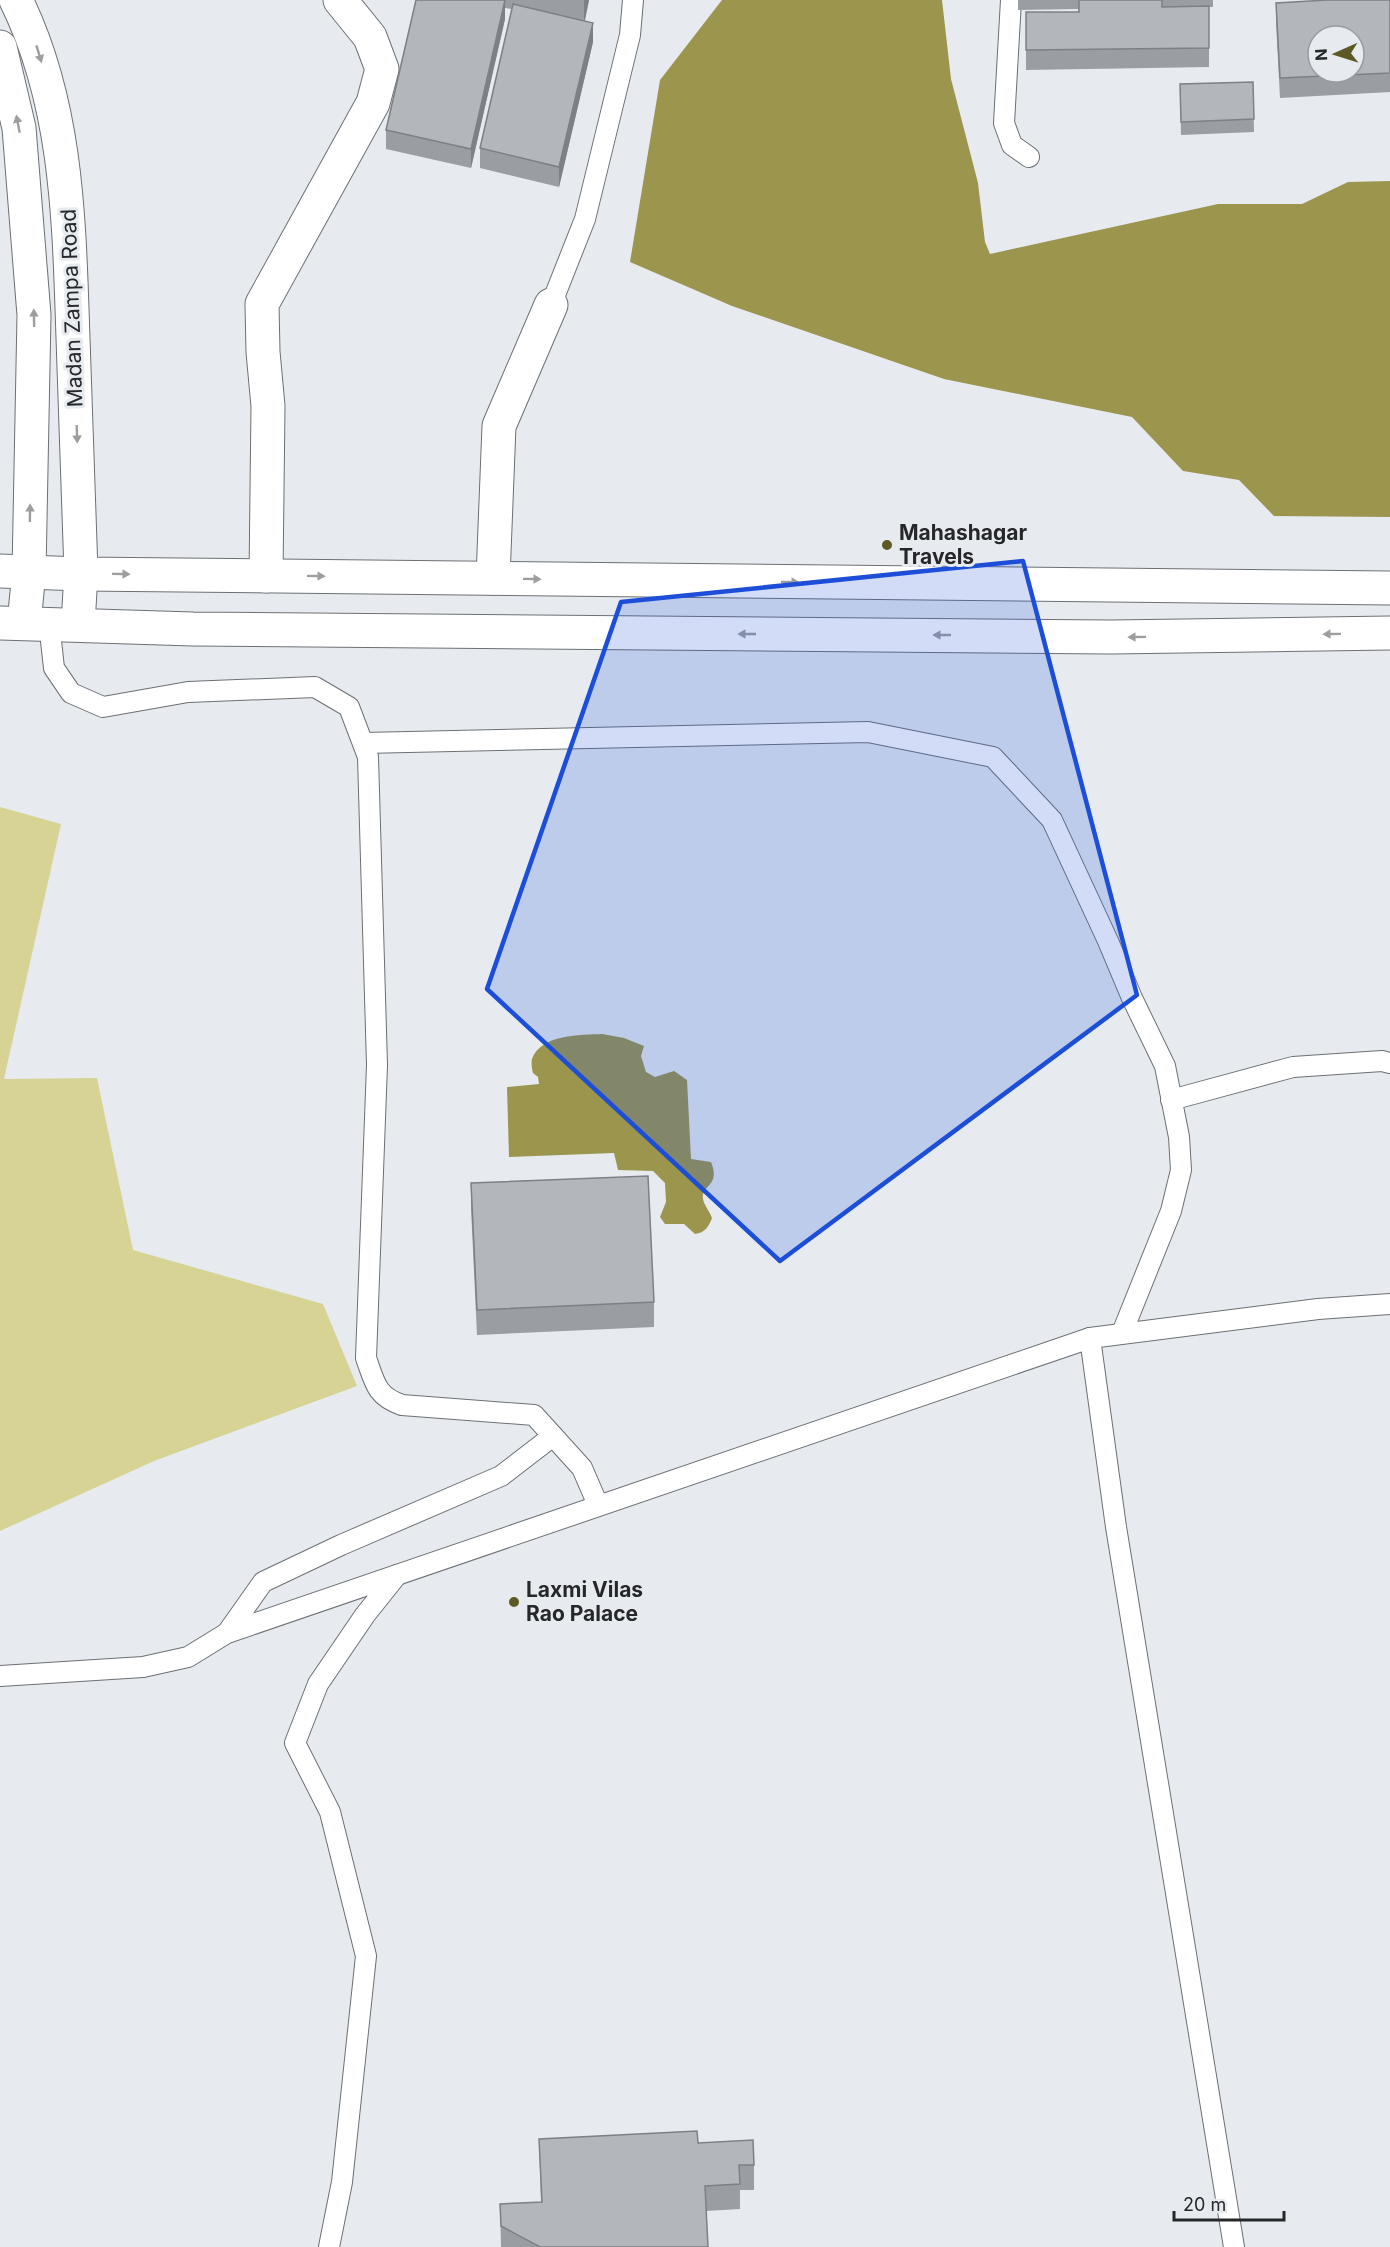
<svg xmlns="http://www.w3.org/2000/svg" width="1390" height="2247" viewBox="0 0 1390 2247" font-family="Inter,sans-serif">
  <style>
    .green { fill: #d7d395 }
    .water { fill: #9b954e }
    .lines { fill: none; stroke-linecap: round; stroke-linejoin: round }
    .service-casing { stroke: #6c7074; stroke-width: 22 }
    .minor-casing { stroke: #6c7074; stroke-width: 35 }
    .secondary-casing { stroke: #6c7074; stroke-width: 35 }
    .trunk-casing { stroke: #6c7074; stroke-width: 35 }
    .service { stroke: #fff; stroke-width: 20 }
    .minor { stroke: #fff; stroke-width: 33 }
    .secondary { stroke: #fff; stroke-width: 33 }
    .trunk { stroke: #fff; stroke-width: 33 }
    .wall { fill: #9a9da2 }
    .shaded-wall { fill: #7d8084 }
    .building { fill: #b3b7bc; stroke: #7d8084; stroke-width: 1.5; fill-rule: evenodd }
    .oneway { fill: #9d9e9f }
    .marked { fill: #1d4ed8; fill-opacity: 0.2; stroke: #1d4ed8; stroke-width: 4.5; stroke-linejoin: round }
    .poi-dot { fill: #5d5925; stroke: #e7ebf0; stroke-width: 2 }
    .labels { text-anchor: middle; stroke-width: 6; stroke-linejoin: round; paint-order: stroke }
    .street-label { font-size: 21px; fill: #252729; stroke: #e7ebf0 }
    .poi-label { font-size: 21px; font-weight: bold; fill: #252729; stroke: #e7ebf0; text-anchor: start }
  </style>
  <rect width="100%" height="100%" fill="#e7ebf0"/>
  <path class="green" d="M0 807 61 824 4 1079 97 1078 133 1250 323 1304 357 1386 154 1461 0 1531Z"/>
  <g class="water">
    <path d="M722 0H942L951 79 978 183 985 242 990 254 1218 204H1302L1348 182 1390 181V517L1274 516 1239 480 1183 471 1132 417 944 379 732 306 630 262 660 80Z"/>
    <path d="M602 1034 624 1038 644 1046 641 1056 646 1072 655 1077 674 1071 687 1080 691 1159 711 1162C721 1186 701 1185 703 1199 704 1205 710 1212 712 1218 709 1226 705 1233 695 1234L684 1224H665L660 1217 666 1202 665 1183 653 1171 618 1170 614 1153 509 1157 507 1087 539 1084 538 1077 533 1073C532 1069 531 1063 532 1059 541 1034 581 1035 602 1034Z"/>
  </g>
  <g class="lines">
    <defs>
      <g id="service">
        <path d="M1011 0 1004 123 1012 145 1029 157"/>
        <path d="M551 305 585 219 630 35 633 0"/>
        <path d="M49 623 54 668 71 693 103 707 188 692 315 687 349 707 368 757 377 1065 366 1358C375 1383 376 1396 402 1405L534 1415 582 1468 598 1505"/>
        <path d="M363 743 868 732 993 757 1052 820 1108 941 1132 998 1165 1066 1179 1137 1181 1170 1171 1211 1122 1333"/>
        <path d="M1171 1100 1293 1067 1382 1061 1390 1063"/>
        <path d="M1090 1338 1116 1527 1234 2247"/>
        <path d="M227 1633 263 1582 341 1545 501 1476 553 1436"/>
        <path d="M0 1676 143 1667 188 1657 227 1633 1090 1338 1318 1309 1390 1304"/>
        <path d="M329 2247 342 2182 366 1956 330 1812 295 1743 318 1684 365 1615 397 1575"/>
      </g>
      <g id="minor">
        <path d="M266 576 268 406 263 352 262 304 373 103 382 69 370 37 340 0"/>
        <path d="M493 578 499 426 551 305"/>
      </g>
      <g id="secondary">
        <path d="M16 0C68 106 69 222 73 338 76 416 79 495 81 574L78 624"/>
        <path d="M0 47 19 128 34 315 29 572 24 623"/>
      </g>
      <g id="trunk">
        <path d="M0 571 81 574 1390 588"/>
        <path d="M0 623 193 629 1112 637 1390 633"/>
      </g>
    </defs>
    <use href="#service" class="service-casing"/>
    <use href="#minor" class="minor-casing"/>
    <use href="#secondary" class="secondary-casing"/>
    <use href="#trunk" class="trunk-casing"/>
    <use href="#service" class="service"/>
    <use href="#minor" class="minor"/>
    <use href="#secondary" class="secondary"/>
    <use href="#trunk" class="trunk"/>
  </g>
  <g class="wall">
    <path d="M416 0H589L585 21 593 42 559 187 480 168V148L512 9 505 8V19L471 168 386 149V130Z"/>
    <path d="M1018 0H1213V7H1209V67L1026 70V12H1078V9L1018 10Z"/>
    <path d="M1390 0V92L1280 98 1276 22V3Z"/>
    <path d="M1253 82 1254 132 1181 135 1180 84Z"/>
    <path d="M471 1183 654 1302V1327L477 1335 471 1208Z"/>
    <path d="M539 2139 698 2143 754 2165V2190H740V2209L706 2211 708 2247H501L500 2204 541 2202Z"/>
  </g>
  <g class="shaded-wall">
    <path d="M505 0V19L471 168V149Z"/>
    <path d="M584 0H589L584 23Z"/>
    <path d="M593 23V42L559 187V167Z"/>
  </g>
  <g class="building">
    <path d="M416 0H505L471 149 386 130Z"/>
    <path d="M1079 0H1162V7L1209 6V48L1026 50V12H1079Z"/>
    <path d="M1327 0H1390V73L1280 78 1276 3ZM1318 36H1354V72H1318Z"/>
    <path d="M513 4 593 23 559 167 480 148Z"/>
    <path d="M1253 82 1254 119 1181 122 1180 84Z"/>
    <path d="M648 1176 654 1302 477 1310 471 1183Z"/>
    <path d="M697 2131 698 2143 753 2140 754 2165H739L740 2184 705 2186 708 2247H540L501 2226 500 2204 542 2202 539 2139Z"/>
  </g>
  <defs><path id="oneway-solid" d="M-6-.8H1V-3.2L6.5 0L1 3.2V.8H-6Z" transform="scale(1.5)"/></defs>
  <g class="oneway">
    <use href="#oneway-solid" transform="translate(39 54) rotate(73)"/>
    <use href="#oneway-solid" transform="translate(18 124) rotate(-101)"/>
    <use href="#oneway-solid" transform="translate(34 318) rotate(-91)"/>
    <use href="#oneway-solid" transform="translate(77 434) rotate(88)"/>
    <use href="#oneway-solid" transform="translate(30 513) rotate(-89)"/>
    <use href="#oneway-solid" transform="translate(121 574) rotate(1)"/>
    <use href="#oneway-solid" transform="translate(316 576) rotate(1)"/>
    <use href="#oneway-solid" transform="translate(532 579) rotate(1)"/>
    <use href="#oneway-solid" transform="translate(790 582) rotate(1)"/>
    <use href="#oneway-solid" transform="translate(747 634) rotate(-180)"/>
    <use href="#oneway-solid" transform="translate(1332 634) rotate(179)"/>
    <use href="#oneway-solid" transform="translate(942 635) rotate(-180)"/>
    <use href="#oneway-solid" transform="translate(1137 637) rotate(179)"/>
  </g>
  <path class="marked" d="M1023 561 1137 995 780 1261 487 989 621 602Z"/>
  <g class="poi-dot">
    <circle cx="887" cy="545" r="6"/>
    <circle cx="514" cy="1602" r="6"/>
  </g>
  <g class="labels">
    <g class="street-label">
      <text transform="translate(72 308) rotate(-92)" y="7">Madan Zampa Road</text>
    </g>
    <g class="poi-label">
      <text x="899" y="540">Mahashagar<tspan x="899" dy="24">Travels</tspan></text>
      <text x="526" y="1597">Laxmi Vilas<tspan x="526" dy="24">Rao Palace</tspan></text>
    </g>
  </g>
  <g transform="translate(1336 54) rotate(267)"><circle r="28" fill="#e7ebf0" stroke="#999da0" stroke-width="1.5"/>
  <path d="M0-4.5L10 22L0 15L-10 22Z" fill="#5d5925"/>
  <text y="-9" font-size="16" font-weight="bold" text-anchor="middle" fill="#252729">N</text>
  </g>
  <path d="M1174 2211v9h110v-9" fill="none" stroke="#252729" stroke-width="3"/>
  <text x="1183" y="2211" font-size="18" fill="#252729" stroke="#e7ebf0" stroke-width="4.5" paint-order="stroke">20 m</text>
</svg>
